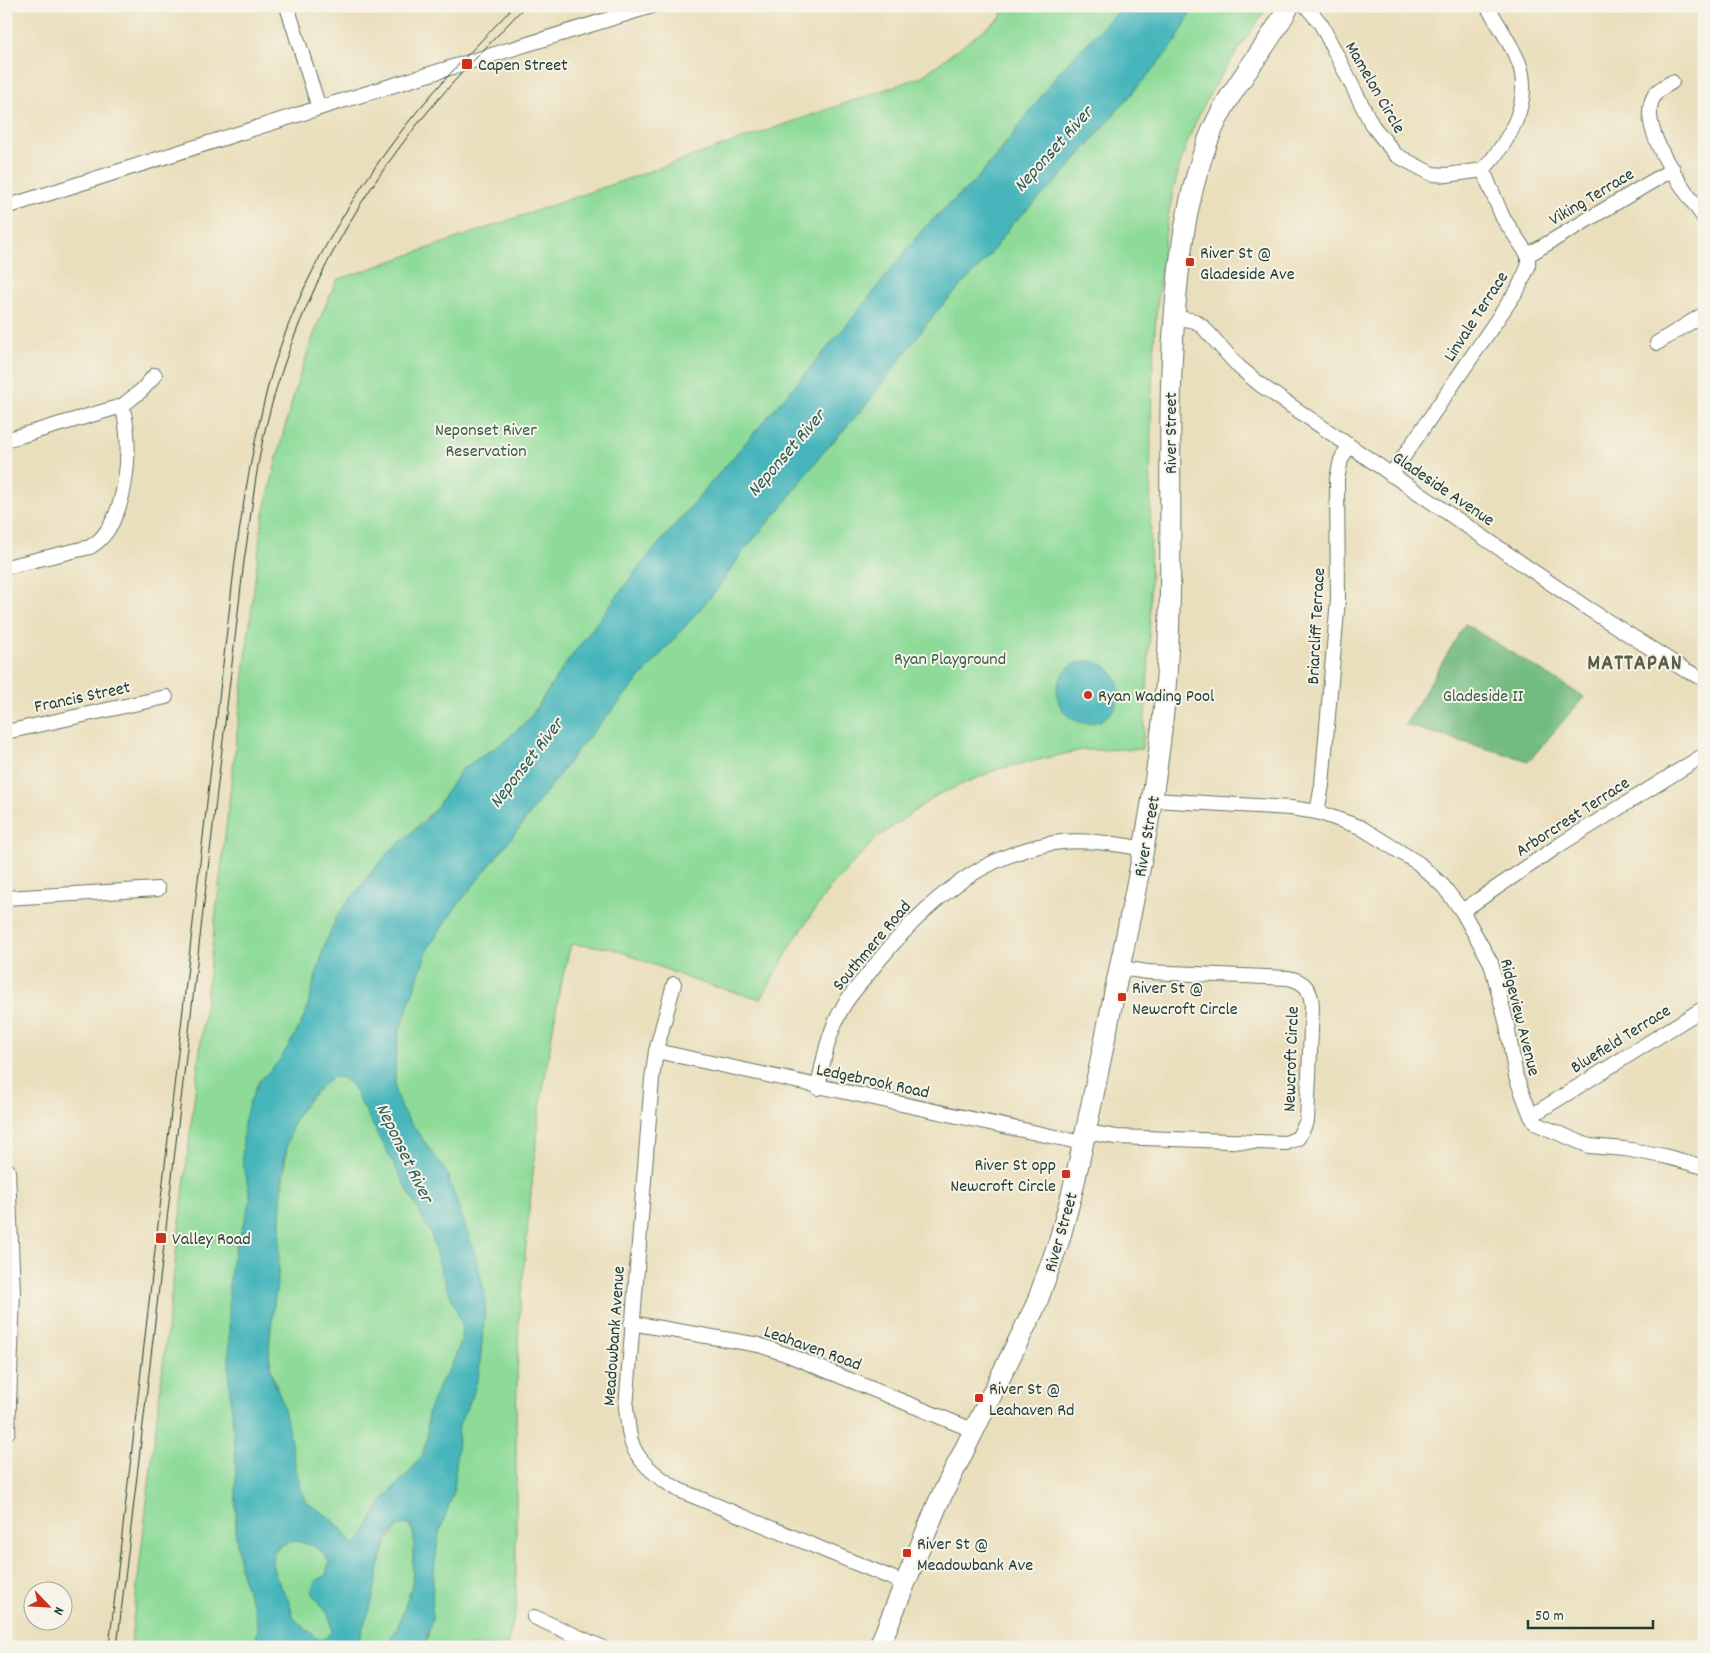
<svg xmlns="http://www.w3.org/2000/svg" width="1710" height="1653" viewBox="0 0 1710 1653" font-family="Dekko,sans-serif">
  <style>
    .green { fill: #8edb99; stroke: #568c66 }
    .forest { fill: #72bb81; stroke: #487c5a }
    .water { fill: #46b6bc; stroke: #327a78; fill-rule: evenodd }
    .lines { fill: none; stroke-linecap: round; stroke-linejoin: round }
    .minor-casing { stroke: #667664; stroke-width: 16 }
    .tertiary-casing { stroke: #667664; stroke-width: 20 }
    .secondary-casing { stroke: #667664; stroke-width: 22 }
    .minor { stroke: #fff; stroke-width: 14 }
    .tertiary { stroke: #fff; stroke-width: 18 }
    .secondary { stroke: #fff; stroke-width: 20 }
    .tram { stroke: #1f3d34; stroke-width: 1 }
    .poi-dot { fill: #c8321e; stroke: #f7f3e8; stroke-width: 2 }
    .labels { text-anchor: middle; stroke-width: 4; stroke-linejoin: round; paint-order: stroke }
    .poi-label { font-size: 18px; fill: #1f3d34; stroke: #f7f3e8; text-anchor: start }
    .street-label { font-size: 18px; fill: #1f3d34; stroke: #f7f3e8 }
    .park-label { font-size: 18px; fill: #355d48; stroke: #f7f3e8 }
    .water-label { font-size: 19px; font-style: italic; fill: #295b56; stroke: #f7f3e8 }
    .district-label { font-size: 22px; font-weight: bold; letter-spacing: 1px; fill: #5a5f4a; stroke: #f7f3e8 }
  </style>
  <rect width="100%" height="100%" fill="#f7f3e8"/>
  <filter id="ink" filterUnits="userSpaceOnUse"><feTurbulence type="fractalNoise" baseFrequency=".02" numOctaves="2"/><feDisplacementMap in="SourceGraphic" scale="10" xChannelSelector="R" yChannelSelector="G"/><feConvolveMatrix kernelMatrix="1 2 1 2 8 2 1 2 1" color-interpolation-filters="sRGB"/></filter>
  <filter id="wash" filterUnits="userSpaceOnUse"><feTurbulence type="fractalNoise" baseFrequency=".0096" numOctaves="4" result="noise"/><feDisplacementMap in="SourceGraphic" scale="20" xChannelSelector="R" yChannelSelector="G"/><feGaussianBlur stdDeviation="1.12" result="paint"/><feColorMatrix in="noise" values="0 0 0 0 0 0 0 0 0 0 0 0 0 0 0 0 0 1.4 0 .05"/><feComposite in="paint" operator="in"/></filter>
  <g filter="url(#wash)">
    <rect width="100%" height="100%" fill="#eadfbc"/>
    <g class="green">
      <path d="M1002 6H1123L1027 117 975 181 939 213 851 320 638 568 562 669 530 718 504 742 462 769 436 808 372 871 325 944 306 1012 291 1045 280 1060 260 1080 254 1090 248 1187 251 1199 249 1212 236 1244 229 1286 236 1464V1535L241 1573 256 1614 258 1629 255 1647H130L261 528C280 442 299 360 337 280L921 77 1001 17Z"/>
      <path d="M1194 6H1268C1242 46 1212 83 1193 128 1172 178 1165 232 1159 286 1142 440 1159 595 1142 749L1082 750 998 769 937 795 878 837 831 886 795 939 761 999 698 982 611 948 571 944 559 992 539 1114 529 1212 519 1321 516 1415V1609L507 1647H424L428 1639 435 1556 439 1533 454 1491 459 1424 473 1395 479 1373 486 1299 474 1252 446 1172 401 1109 395 1091V1059L399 1033 428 948 456 907 517 831 579 748 715 592 744 550 780 509 821 455 866 405 935 313 986 260 1012 224 1059 179 1175 43Z"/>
      <path d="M332 1077H341L351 1083 431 1234 462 1324 461 1341 452 1365 439 1386 428 1412 427 1440 422 1455 411 1471 396 1485 380 1505 357 1546C347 1540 344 1530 335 1522 326 1514 315 1509 305 1501L294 1465 284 1408 270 1367 269 1344 278 1273 280 1212 287 1145 292 1125 300 1111 314 1093Z"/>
      <path d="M406 1524C417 1530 413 1545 413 1556 412 1566 414 1577 412 1587 407 1609 397 1629 385 1647H360V1637C372 1599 374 1556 400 1525Z"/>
      <path d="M293 1541C309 1543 321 1547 329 1562L326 1575 316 1581 311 1591C322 1609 329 1606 332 1631L324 1639H317C310 1631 300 1626 294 1618 291 1613 291 1605 288 1600 277 1579 256 1549 293 1541Z"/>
    </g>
    <path class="forest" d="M1465 624 1584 697 1529 761 1405 725Z"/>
    <g class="water">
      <path d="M1123 6H1194L1175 43 1059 179 1012 224 986 260 935 313 866 405 821 455 780 509 744 550 715 592 579 748 517 831 456 907 428 948 399 1033 395 1059V1091L401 1109 446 1172 474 1252 486 1299 479 1373 473 1395 459 1424 454 1491 439 1533 433 1577 432 1620 424 1647H385L397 1629 412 1586 414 1535 411 1526 406 1524C380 1528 378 1582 372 1602 368 1618 359 1630 360 1647H255L258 1629 256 1614 241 1573 236 1535V1464L229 1380V1286L232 1261 251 1199 242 1158 244 1123 249 1103 260 1080 280 1060 298 1030 306 1012 325 944 338 914 389 852 423 823 436 808 462 769 504 742 530 718 562 669 638 568 851 320 923 229 975 181 996 157 1060 71ZM332 1077H341L351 1084 431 1234 443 1277 462 1324 461 1341 452 1365 439 1386 428 1412 427 1440 422 1455 411 1471 396 1485 380 1505 357 1546C347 1540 344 1530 335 1522 326 1514 315 1509 305 1501 295 1471 291 1440 284 1409 281 1394 271 1380 270 1365 267 1335 275 1304 278 1274 282 1227 277 1172 292 1127 298 1107 317 1090 332 1077ZM293 1541C309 1543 321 1547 329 1562L326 1575 316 1581 311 1591C321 1608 330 1608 332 1631L324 1639H317C310 1631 300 1626 294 1618 291 1613 291 1605 288 1600 277 1579 256 1549 293 1541Z"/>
      <circle cx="1088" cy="692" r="31"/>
    </g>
  </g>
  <g filter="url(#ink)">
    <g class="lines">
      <defs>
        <g id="minor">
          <path d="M287 6 319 108"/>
          <path d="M1306 6 1321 24 1372 125 1396 155 1432 174 1447 175 1483 170C1508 143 1533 102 1519 63 1511 44 1498 24 1487 6"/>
          <path d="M1672 82C1668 85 1660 88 1656 93 1632 124 1686 191 1704 218"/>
          <path d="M6 207 319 108 652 6"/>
          <path d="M1528 255 1673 169"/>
          <path d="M1174 317 1195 321 1203 327 1239 367 1262 386 1587 608 1685 670 1704 679"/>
          <path d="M1657 343 1704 314"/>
          <path d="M6 440 122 406 142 390 155 375"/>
          <path d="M1391 475 1518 289 1528 267V255L1503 218 1483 170"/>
          <path d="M6 567 90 547C128 526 134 443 122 406"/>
          <path d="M6 732 166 697"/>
          <path d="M1153 800 1291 808 1317 812 1360 827 1418 863 1443 886 1462 911 1491 963 1507 1025 1516 1077 1531 1116 1537 1124 1589 1146 1625 1149 1664 1156 1704 1167"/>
          <path d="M1317 812 1322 785 1338 599 1337 479 1341 460 1349 445"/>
          <path d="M6 898 158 889"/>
          <path d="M1462 911 1561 844 1704 755"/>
          <path d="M674 984 656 1051 652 1079 626 1408C628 1420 628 1433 632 1444 639 1464 662 1480 679 1490L904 1583"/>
          <path d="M656 1051 1083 1143"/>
          <path d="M818 1088C823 1060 829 1030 844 1005 852 992 863 981 872 969 917 912 970 861 1043 845 1077 837 1111 843 1145 849"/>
          <path d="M1531 1116 1704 1008"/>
          <path d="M1086 1132 1116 1137 1286 1143 1298 1138 1307 1121 1312 1006C1311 990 1305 981 1288 978L1148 972 1120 968"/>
          <path d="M631 1323 759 1345 791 1356 975 1431"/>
          <path d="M534 1617 601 1647"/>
        </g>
        <path id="tertiary" d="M6 1171 11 1293 6 1431"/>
        <path id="secondary" d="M879 1647 938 1503 1036 1305 1059 1241 1071 1197C1088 1125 1102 1053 1117 980 1137 885 1157 791 1165 695 1177 559 1163 423 1177 288 1182 237 1190 186 1209 138 1228 89 1265 52 1289 6"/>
      </defs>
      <use href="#minor" class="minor-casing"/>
      <use href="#tertiary" class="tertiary-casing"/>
      <use href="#secondary" class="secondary-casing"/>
      <use href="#minor" class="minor"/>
      <use href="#tertiary" class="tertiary"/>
      <use href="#secondary" class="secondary"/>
      <g class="tram">
        <path d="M109 1647 235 561C243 502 253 444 268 386 292 298 337 218 391 145 427 95 472 51 514 6"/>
        <path d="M117 1647 244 561C251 518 255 473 265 430 293 314 349 207 425 115 456 77 492 42 525 6"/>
      </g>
    </g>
  </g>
  <g class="poi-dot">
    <rect x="461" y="58" width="12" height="12" rx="2.5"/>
    <rect x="1185" y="257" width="10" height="10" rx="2.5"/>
    <circle cx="1088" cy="695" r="5"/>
    <rect x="1117" y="992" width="10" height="10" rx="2.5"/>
    <rect x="1061" y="1169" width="10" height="10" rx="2.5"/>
    <rect x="155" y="1232" width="12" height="12" rx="2.5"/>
    <rect x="974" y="1393" width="10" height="10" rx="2.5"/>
    <rect x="902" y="1548" width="10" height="10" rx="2.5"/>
  </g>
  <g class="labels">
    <g class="poi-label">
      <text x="478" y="70">Capen Street</text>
      <text x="1200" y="258">River St @<tspan x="1200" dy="21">Gladeside Ave</tspan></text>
      <text x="1098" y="701">Ryan Wading Pool</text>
      <text x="1132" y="993">River St @<tspan x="1132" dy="21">Newcroft Circle</tspan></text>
      <text x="1056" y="1170" text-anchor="end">River St opp<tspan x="1056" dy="21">Newcroft Circle</tspan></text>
      <text x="172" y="1244">Valley Road</text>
      <text x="989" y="1394">River St @<tspan x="989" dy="21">Leahaven Rd</tspan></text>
      <text x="917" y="1549">River St @<tspan x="917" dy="21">Meadowbank Ave</tspan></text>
    </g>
    <g class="street-label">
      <text transform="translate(1376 87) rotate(60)" y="6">Mamelon Circle</text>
      <text transform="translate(1591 196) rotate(-31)" y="6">Viking Terrace</text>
      <text transform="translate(1475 316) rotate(-57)" y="6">Linvale Terrace</text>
      <text transform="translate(1170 433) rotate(-90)" y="6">River Street</text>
      <text transform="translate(1444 488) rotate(34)" y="6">Gladeside Avenue</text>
      <text transform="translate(1315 626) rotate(-87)" y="6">Briarcliff Terrace</text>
      <text transform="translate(82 696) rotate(-12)" y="6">Francis Street</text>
      <text transform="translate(1572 816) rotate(-33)" y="6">Arborcrest Terrace</text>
      <text transform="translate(1146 836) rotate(-80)" y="6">River Street</text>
      <text transform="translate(871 945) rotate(-50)" y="6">Southmere Road</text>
      <text transform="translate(1521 1017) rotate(76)" y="6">Ridgeview Avenue</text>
      <text transform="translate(1620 1038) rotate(-32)" y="6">Bluefield Terrace</text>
      <text transform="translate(1290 1059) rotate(-88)" y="6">Newcroft Circle</text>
      <text transform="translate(873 1080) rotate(12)" y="6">Ledgebrook Road</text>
      <text transform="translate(1060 1232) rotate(-74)" y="6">River Street</text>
      <text transform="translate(613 1336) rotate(-86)" y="6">Meadowbank Avenue</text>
      <text transform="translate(813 1347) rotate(20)" y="6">Leahaven Road</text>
    </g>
    <g class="park-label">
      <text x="486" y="435">Neponset River<tspan x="486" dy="21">Reservation</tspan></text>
      <text x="950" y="664">Ryan Playground</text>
      <text x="1483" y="701">Gladeside II</text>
    </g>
    <g class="water-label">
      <text transform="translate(1052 148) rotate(-48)" y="7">Neponset River</text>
      <text transform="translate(785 452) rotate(-49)" y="7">Neponset River</text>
      <text transform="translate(525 762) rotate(-52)" y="7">Neponset River</text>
      <text transform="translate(406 1152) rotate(64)" y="7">Neponset River</text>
    </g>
    <g class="district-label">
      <text x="1635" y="669">MATTAPAN</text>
    </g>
  </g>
  <rect width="1710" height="1653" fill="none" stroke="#f7f3e8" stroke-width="25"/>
  <g transform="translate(48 1606) rotate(115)"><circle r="24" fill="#f7f3e8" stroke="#a1aaa0"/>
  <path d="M0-4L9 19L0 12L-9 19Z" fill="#c8321e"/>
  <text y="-8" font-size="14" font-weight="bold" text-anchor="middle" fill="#1f3d34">N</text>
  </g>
  <path d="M1528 1620v8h125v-8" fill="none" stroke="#1f3d34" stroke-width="2.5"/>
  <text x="1535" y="1620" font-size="15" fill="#1f3d34" stroke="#f7f3e8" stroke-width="4" paint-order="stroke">50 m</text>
</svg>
